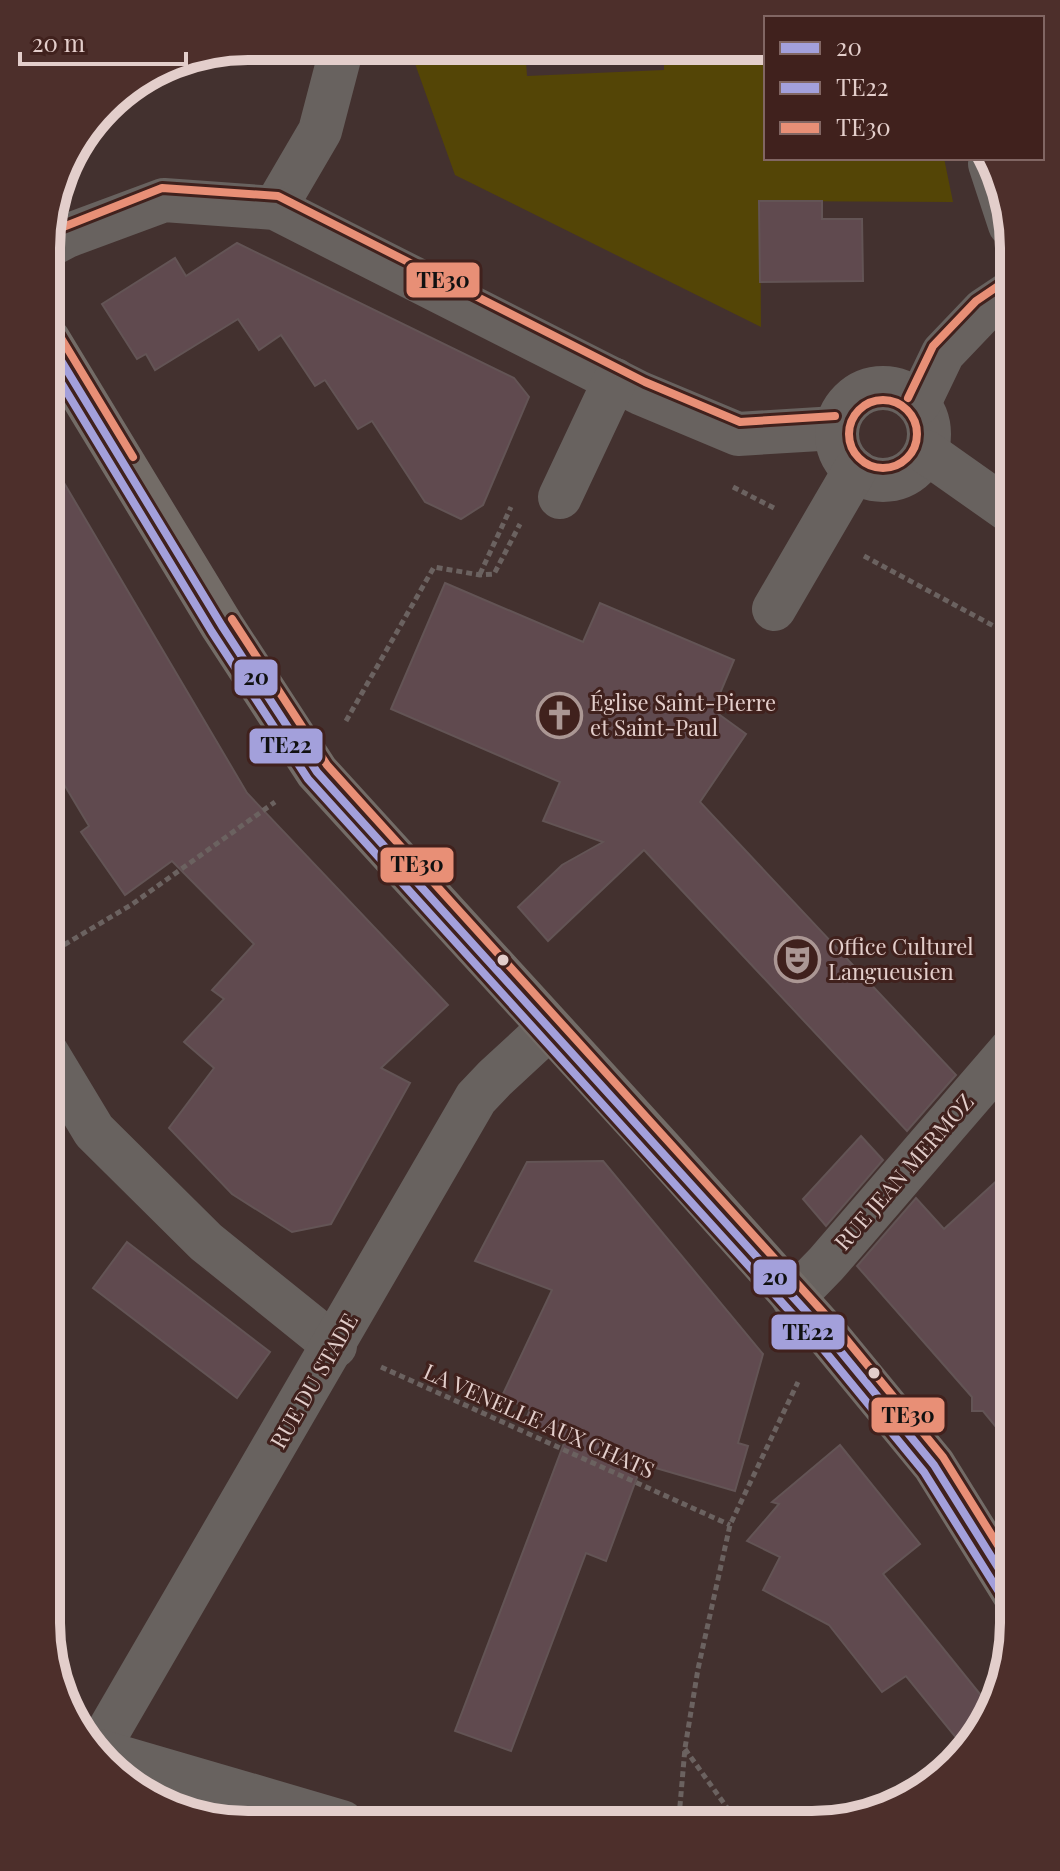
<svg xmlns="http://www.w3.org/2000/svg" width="1060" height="1871" viewBox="0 0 1060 1871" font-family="'Playfair Display',serif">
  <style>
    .green { fill: #544506 }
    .building { fill: #604a4f; stroke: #635455; stroke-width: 2 }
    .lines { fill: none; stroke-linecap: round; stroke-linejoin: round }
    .path { stroke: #6b6260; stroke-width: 5; stroke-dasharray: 6 4; stroke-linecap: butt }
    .minor { stroke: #68625f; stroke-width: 44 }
    .major { stroke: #736c67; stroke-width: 44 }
    .bus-1-casing { stroke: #40211d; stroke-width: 14 }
    .bus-2-casing { stroke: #40211d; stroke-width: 14 }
    .bus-3-casing { stroke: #40211d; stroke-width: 14 }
    .bus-1 { stroke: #a3a0db; stroke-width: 8 }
    .bus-2 { stroke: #a3a0db; stroke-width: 8 }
    .bus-3 { stroke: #e88f76; stroke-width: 8 }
    .bus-dot { fill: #e3cecb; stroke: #40211d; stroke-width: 3 }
    .labels { text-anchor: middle; stroke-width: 6; stroke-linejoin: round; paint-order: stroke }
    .poi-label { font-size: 22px; fill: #e3cecb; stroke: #40211d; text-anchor: start }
    .street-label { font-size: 22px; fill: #e3cecb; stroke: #40211d }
    .rim { fill: none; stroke: #e3cecb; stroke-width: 10 }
    .line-badge { stroke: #40211d; stroke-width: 3 }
    .pale-badge-label { font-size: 22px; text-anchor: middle; font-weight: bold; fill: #111 }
  </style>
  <rect width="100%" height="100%" fill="#43312f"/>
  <path class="green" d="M409 47 525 48 527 76 664 70V49H766V158H944L953 202 760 201 761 327 455 175Z"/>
  <g class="building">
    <path d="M759 201H822V219H862L863 281 760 282Z"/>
    <path d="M237 243 514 378 529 397 483 505 461 519 425 502 372 421 358 429 325 380 315 386 281 335 259 350 238 319 155 370 146 354 137 359 102 304 175 258 186 276Z"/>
    <path d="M47 454 247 793 448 1005 381 1068 410 1083 331 1224 292 1232 232 1194 169 1128 214 1068 184 1042 224 999 212 990 254 944 172 861 125 895 81 832 89 826 47 756Z"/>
    <path d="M445 583 583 642 600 603 734 660 713 710 746 734 700 802 956 1075 907 1131 644 850 548 941 518 907 562 865 603 842 543 821 560 782 391 709Z"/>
    <path d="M861 1136 883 1160 826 1226 803 1199Z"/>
    <path d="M603 1161 763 1354 738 1443 748 1446 735 1491 642 1464 606 1561 586 1553 511 1751 455 1731 566 1438 525 1421 530 1410 502 1396 552 1290 475 1261 527 1162Z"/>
    <path d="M1014 1165V1449L983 1411H972V1397L857 1266 916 1198 944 1229Z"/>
    <path d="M127 1242 270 1352 237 1398 93 1288Z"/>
    <path d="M840 1445 920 1544 883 1574 988 1704 972 1746 966 1750 906 1676 882 1692 829 1625 763 1590 780 1557 747 1541 779 1504 772 1502Z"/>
  </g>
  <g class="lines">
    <g class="path">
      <path d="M733 487 774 508"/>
      <path d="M864 556 1014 637"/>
      <path d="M480 574 511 507"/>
      <path d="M346 721 434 567 480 575 494 574 520 524"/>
      <path d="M47 955 131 905 275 802"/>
      <path d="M381 1367 730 1525"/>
      <path d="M685 1749 733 1816"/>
      <path d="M679 1817 685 1748 698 1669 730 1525 798 1382"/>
      <path d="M431 1820 446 1818 472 1820"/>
    </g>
    <g class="minor">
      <path d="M990 164 1010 225"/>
      <path d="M275 208 320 131 342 47"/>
      <path d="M48 246 67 236 164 200 275 208 640 393 738 434 836 428"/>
      <circle cx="883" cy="434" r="46"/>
      <path d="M919 403 943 353 984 310 1014 290"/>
      <path d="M926 452 1014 514"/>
      <path d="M560 497 615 380"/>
      <path d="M774 609 855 470"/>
      <path d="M47 1053 94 1131 206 1242 335 1346"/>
      <path d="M793 1298 826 1264 1014 1046"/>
      <path d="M98 1749 476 1098 495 1078 549 1028"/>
      <path d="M99 1751 342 1822"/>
    </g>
    <path class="major" d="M48 339 222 626 317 772 661 1149 823 1330 934 1465 1014 1594"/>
    <defs>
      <path id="bus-1" d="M48 339 222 626 317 772 823 1330 934 1465 1014 1593"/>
      <path id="bus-2" d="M48 361 212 632 308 779 814 1338 924 1472 1004 1600"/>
      <g id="bus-3">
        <path d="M48 233 162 188 278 196 645 382 740 422 835 416"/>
        <path d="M58 333 133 457"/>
        <path d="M908 398 933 346 976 301 1007 280"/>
        <circle cx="883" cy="434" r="34"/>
        <path d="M232 619 327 765 832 1322 943 1457 1014 1571"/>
      </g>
    </defs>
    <use href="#bus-1" class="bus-1-casing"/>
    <use href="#bus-2" class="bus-2-casing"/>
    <use href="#bus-3" class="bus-3-casing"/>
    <use href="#bus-1" class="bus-1"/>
    <use href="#bus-2" class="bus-2"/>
    <use href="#bus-3" class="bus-3"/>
  </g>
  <defs>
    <symbol id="church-ring" viewBox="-11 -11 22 22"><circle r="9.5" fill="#40211d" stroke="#ab9794" stroke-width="1.5"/><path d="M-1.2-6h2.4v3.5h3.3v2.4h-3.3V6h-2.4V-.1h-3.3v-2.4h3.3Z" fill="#ab9794"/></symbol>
    <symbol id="theatre-ring" viewBox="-11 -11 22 22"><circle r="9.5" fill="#40211d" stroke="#ab9794" stroke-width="1.5"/><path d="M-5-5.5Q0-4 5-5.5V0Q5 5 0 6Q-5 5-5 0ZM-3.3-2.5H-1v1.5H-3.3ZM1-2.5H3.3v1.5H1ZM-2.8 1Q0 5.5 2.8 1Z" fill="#ab9794"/></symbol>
  </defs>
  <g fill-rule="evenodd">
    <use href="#church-ring" x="534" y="690" width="51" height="51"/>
    <use href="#theatre-ring" x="772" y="934" width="51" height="51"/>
  </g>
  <g class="bus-dot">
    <circle cx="503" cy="960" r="7"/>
    <circle cx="874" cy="1373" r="7"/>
  </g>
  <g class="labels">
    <g class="poi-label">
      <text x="590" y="711">Église Saint-Pierre<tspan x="590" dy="25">et Saint-Paul</tspan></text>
      <text x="828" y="955">Office Culturel<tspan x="828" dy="25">Langueusien</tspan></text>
    </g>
    <g class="street-label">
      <text transform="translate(904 1172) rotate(-49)" y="8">RUE JEAN MERMOZ</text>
      <text transform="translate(314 1381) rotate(-60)" y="8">RUE DU STADE</text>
      <text transform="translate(539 1421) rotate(24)" y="8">LA VENELLE AUX CHATS</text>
    </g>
  </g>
  <path d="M0 0H1060V1871H0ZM248 60H812A188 188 0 0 1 1000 248V1623A188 188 0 0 1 812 1811H248A188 188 0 0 1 60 1623V248A188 188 0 0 1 248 60Z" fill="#4d2f2b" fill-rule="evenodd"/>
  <path class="rim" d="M248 60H812A188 188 0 0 1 1000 248V1623A188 188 0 0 1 812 1811H248A188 188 0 0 1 60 1623V248A188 188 0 0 1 248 60Z"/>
  <g class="line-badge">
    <rect x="405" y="261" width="76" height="38" rx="8" fill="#e88f76"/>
    <rect x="233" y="658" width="46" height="39" rx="8" fill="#a3a0db"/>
    <rect x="248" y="727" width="76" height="38" rx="8" fill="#a3a0db"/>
    <rect x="379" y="846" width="76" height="38" rx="8" fill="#e88f76"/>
    <rect x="752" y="1258" width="46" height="38" rx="8" fill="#a3a0db"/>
    <rect x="770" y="1313" width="76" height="38" rx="8" fill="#a3a0db"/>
    <rect x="870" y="1396" width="76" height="38" rx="8" fill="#e88f76"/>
  </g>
  <g class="pale-badge-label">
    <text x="443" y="288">TE30</text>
    <text x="256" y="685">20</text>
    <text x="286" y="753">TE22</text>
    <text x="417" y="872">TE30</text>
    <text x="775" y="1285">20</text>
    <text x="808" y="1340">TE22</text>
    <text x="908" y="1423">TE30</text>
  </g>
  <rect x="764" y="16" width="280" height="144" fill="#40211d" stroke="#816663" stroke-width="2"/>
  <rect x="780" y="42" width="40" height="12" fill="#a3a0db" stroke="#816663" stroke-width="2"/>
  <text x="836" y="56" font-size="24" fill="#e3cecb">20</text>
  <rect x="780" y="82" width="40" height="12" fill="#a3a0db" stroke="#816663" stroke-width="2"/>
  <text x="836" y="96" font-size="24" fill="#e3cecb">TE22</text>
  <rect x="780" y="122" width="40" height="12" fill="#e88f76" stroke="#816663" stroke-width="2"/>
  <text x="836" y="136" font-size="24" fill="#e3cecb">TE30</text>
  <path d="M20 52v12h166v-12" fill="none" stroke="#e3cecb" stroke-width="4"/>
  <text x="32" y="52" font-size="24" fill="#e3cecb" stroke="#40211d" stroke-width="6" paint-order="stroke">20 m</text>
</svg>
